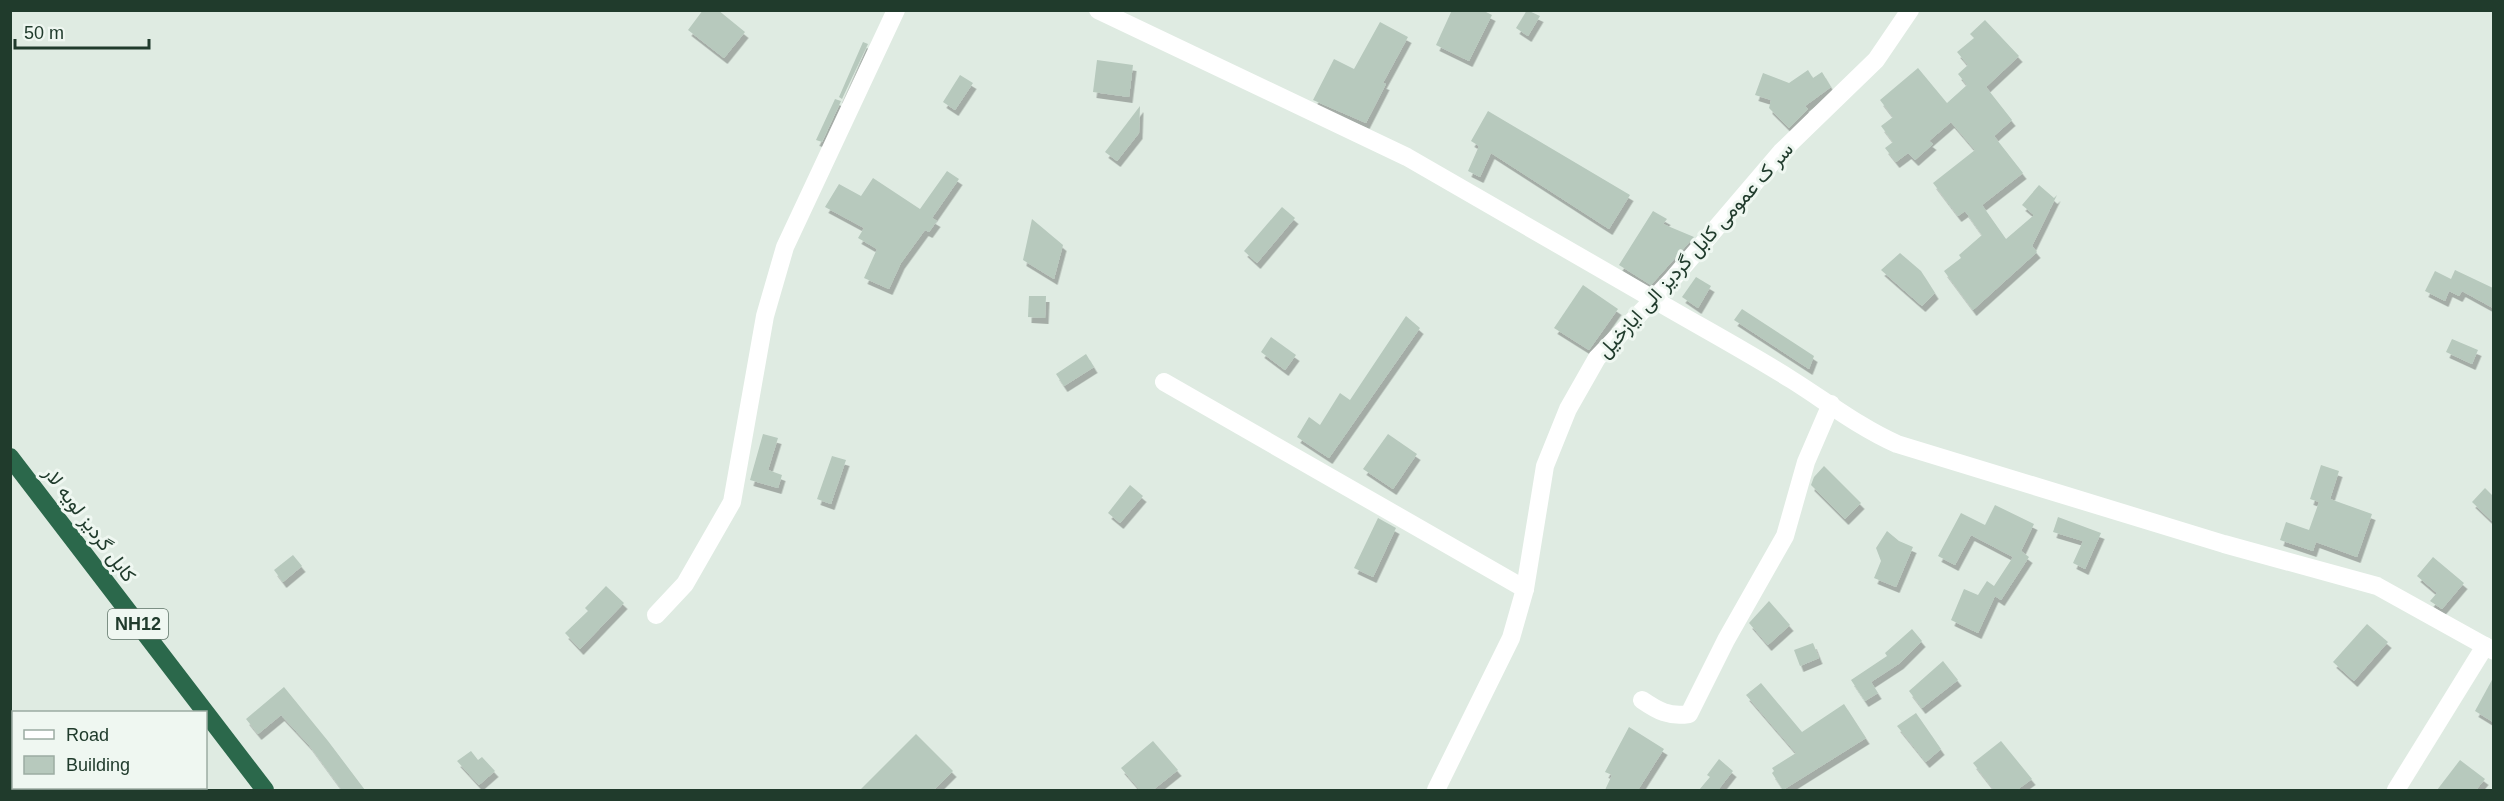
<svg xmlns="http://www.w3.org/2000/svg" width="2504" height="801" viewBox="0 0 2504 801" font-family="Helvetica,Vazirmatn,sans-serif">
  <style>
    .building { fill: #b7c9bd; filter: url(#shadow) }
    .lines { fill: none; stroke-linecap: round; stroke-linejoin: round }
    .street { stroke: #fff; stroke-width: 18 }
    .secondary { stroke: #fff; stroke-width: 18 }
    .highway { stroke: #2b684b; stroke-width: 18 }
    .labels { text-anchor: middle; stroke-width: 6; stroke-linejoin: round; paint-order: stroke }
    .shield { fill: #eff7f1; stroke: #5e7367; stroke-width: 1.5 }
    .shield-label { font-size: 18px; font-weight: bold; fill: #203b2c }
    .street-label { font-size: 20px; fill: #203b2c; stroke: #eff7f1 }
  </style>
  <defs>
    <filter id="shadow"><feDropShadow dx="3.5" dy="6" stdDeviation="0" flood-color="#0004"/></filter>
  </defs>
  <rect width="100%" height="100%" fill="#dfebe2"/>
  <g class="building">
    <path d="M703 10H718L745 32 724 58 688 30Z"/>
    <path d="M1452 10H1482L1492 15 1469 61 1436 45Z"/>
    <path d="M1527 10 1540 16 1528 36 1516 28Z"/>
    <path d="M1985 20 2019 56 1986 87 2012 120 1994 136 2023 173 1982 205 2006 239 2034 215 2022 205 2039 185 2054 198 2057 195 2032 246 2037 252 1973 310 1944 271 1961 258 1959 255 1982 235 1965 211 1958 216 1933 183 1975 150 1951 122 1929 141 1933 144 1915 160 1908 153 1896 162 1885 148 1893 142 1881 126 1893 117 1880 100 1918 68 1947 103 1967 85 1958 74 1968 65 1957 52 1974 38 1970 34Z"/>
    <path d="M1380 22 1408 37 1383 83 1386 84 1366 123 1313 100 1334 59 1354 69Z"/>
    <path d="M863 42 868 44 842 99 839 97Z"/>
    <path d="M1097 60 1133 65 1129 97 1093 92Z"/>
    <path d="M1808 70 1813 78 1822 72 1831 87 1805 106 1808 109 1789 128 1769 108 1771 100 1755 95 1763 73 1789 83Z"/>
    <path d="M960 75 973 83 955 110 943 102Z"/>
    <path d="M835 99 841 101 822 142 816 140Z"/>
    <path d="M1140 106 1139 133 1117 161 1105 152Z"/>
    <path d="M1488 111 1630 195 1609 229 1491 153 1480 177 1468 171 1479 146 1471 141Z"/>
    <path d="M947 171 959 179 932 218 937 221 929 232 925 230 901 263 889 289 864 278 877 249 858 238 864 228 825 207 839 184 861 196 873 178 920 209Z"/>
    <path d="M1282 207 1295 218 1257 263 1244 251Z"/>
    <path d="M1653 211 1667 219 1663 224 1694 237 1651 285 1619 265Z"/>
    <path d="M1032 219 1063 245 1054 279 1023 260Z"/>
    <path d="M1900 253 1921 271 1935 293 1922 306 1881 270Z"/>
    <path d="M2455 270 2493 288V308L2462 291 2459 296 2449 291 2445 301 2425 291 2435 271 2451 279Z"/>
    <path d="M1696 277 1711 286 1698 308 1682 297Z"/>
    <path d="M1583 285 1618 309 1589 350 1554 328Z"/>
    <path d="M1029 296H1046L1045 318 1028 317Z"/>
    <path d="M1742 309 1814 356 1809 369 1734 320Z"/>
    <path d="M1406 316 1420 328 1329 458 1297 437 1309 417 1320 425 1340 393 1350 400Z"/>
    <path d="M1271 337 1296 355 1285 370 1261 352Z"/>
    <path d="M2452 339 2478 350 2472 364 2446 352Z"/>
    <path d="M1086 354 1094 367 1064 386 1056 374Z"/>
    <path d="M763 434 778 438 768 470 782 475 778 488 750 480Z"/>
    <path d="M1388 434 1417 454 1393 489 1363 469Z"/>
    <path d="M832 456 846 460 831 504 817 499Z"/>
    <path d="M2321 465 2339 471 2330 499 2372 514 2357 557 2316 542 2313 551 2280 540 2286 522 2309 530 2319 502 2310 499Z"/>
    <path d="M1824 466 1861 503 1845 519 1811 485 1814 477Z"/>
    <path d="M1130 485 1143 496 1120 523 1108 513Z"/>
    <path d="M2485 488 2493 496V522L2472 502Z"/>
    <path d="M1995 505 2034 524 2021 551 2029 557 2001 600 1995 596 1978 633 1951 620 1964 589 1978 595 1987 581 1994 586 2013 557 1971 535 1955 565 1938 556 1961 513 1985 525Z"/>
    <path d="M2058 517 2101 533 2085 569 2073 563 2083 541 2053 532Z"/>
    <path d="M1378 518 1396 528 1373 577 1354 568Z"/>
    <path d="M1887 531 1899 541 1913 547 1896 587 1874 578 1881 561 1876 548Z"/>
    <path d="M293 555 302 566 283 582 274 570Z"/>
    <path d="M2433 557 2464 583 2442 609 2430 601 2437 593 2417 576Z"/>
    <path d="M606 586 624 603 580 649 565 633 588 611 585 608Z"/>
    <path d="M1769 601 1790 625 1768 645 1749 623Z"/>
    <path d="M2367 624 2388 642 2354 681 2333 662Z"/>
    <path d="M1912 629 1922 641 1900 663 1871 682 1878 693 1865 701 1851 680 1887 656 1885 653Z"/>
    <path d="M1813 643 1819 658 1800 666 1794 650Z"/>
    <path d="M1943 661 1958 680 1922 708 1909 691Z"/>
    <path d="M2493 678V722L2475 711Z"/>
    <path d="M1761 683 1802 732 1844 704 1866 738 1783 790 1772 773 1774 771 1772 768 1796 753 1746 695Z"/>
    <path d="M284 687 328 741 365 790H342L309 745 281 715 258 734 246 719Z"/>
    <path d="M1916 713 1941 749 1926 762 1897 726Z"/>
    <path d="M1629 727 1664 749 1638 790H1605L1612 775 1605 772Z"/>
    <path d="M916 734 953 771 934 790H860Z"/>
    <path d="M1153 741 1178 770 1153 790H1140L1121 768Z"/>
    <path d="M2001 741 2032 779 2017 790H1994L1973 763Z"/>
    <path d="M471 751 478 760 482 757 495 771 479 785 457 761Z"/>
    <path d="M1719 759 1733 771 1718 790H1699L1710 777 1707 775Z"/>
    <path d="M2460 760 2485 779 2476 790H2437Z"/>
  </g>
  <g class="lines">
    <g class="street">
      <path d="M1098 10 1407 157 1653 299"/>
      <path d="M1164 382 1525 589"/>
      <path d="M656 615 685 584 732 502 765 316 785 247 896 10"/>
      <path d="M1642 700C1658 711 1669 717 1689 714L1726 640 1785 536 1806 462 1831 404"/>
      <path d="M2396 790 2485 646"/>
    </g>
    <g class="secondary">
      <path d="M1653 299C1699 326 1746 351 1792 380 1827 402 1859 427 1897 444L2224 544 2377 586 2494 651"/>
      <path d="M1436 790 1511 638 1525 589 1545 466 1568 409 1597 358 1671 281 1781 152 1876 60 1910 10"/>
    </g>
    <path class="highway" d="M10 457 265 790"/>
  </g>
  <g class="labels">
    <rect class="shield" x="108" y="609" width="60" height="30" rx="4.5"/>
    <g class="shield-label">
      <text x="138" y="630">NH12</text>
    </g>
    <g class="street-label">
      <text transform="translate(1695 250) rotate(-48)" y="7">سر ک عمومی کابل گردیز الی ایازخیل</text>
      <text transform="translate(90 524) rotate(53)" y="7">کابل گردیز لویه لار</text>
    </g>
  </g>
  <rect width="2504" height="801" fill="none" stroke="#203b2c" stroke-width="24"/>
  <rect x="12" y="711" width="195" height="78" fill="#eff7f1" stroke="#9caca2" stroke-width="1.5"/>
  <rect x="24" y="730" width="30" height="9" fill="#ffffff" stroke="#9caca2" stroke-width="1.5"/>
  <text x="66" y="741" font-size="18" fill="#203b2c">Road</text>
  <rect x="24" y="756" width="30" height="18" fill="#b7c9bd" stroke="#9caca2" stroke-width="1.5"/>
  <text x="66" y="771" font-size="18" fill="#203b2c">Building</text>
  <path d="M15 39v9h134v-9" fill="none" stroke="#203b2c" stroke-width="3"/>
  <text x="24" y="39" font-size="18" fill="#203b2c" stroke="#eff7f1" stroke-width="4.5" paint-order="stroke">50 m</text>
</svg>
